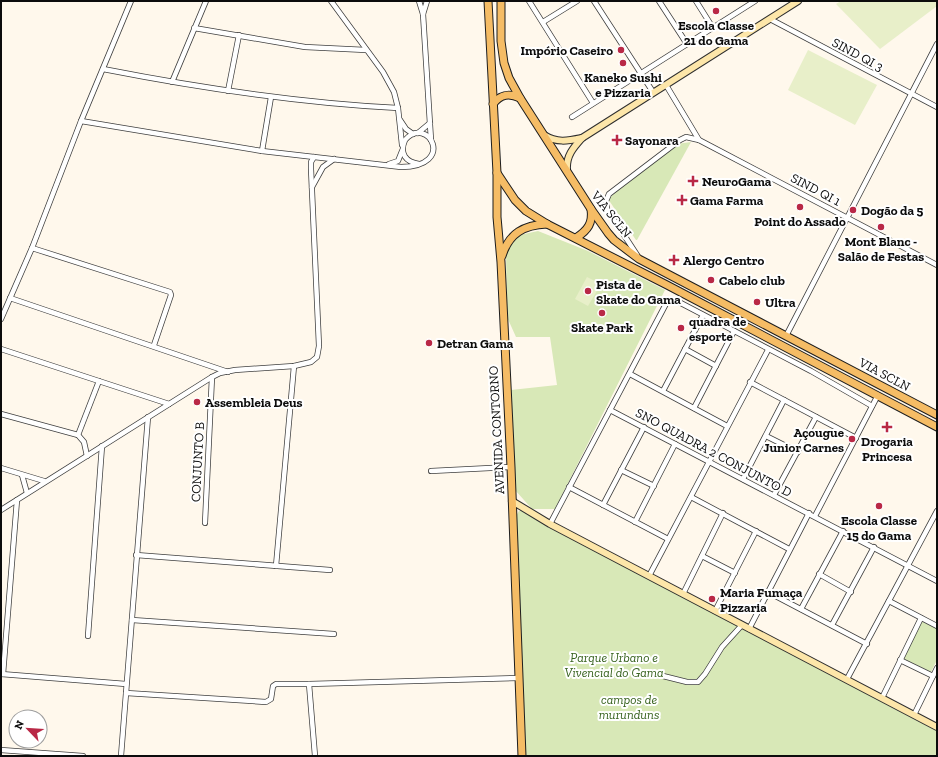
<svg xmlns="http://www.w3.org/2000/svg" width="938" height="757" viewBox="0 0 938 757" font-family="'Zilla Slab',serif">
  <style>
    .green { fill: #d8e8b7 }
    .pitch { fill: #e8efc9 }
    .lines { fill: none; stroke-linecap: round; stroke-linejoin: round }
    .street-casing { stroke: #3f3f3f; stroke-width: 6 }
    .secondary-casing { stroke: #2e2e2e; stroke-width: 8 }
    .primary-casing { stroke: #1d1d1d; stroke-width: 9 }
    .street { stroke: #fff; stroke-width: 4.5 }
    .secondary { stroke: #fde6a9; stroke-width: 6 }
    .primary { stroke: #f5bc65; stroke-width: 7 }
    .poi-dot { fill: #b92846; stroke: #fff; stroke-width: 1.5 }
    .labels { text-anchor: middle; stroke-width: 4; stroke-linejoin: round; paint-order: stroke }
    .poi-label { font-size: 13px; font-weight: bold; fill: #0c0c0c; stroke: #fff; text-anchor: start }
    .street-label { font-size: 13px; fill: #0c0c0c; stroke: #fff }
    .park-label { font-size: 13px; font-style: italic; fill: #37621e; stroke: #fff }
  </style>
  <rect width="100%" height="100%" fill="#fff8ec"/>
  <g class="green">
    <path d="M691 142 637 240H636L608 199 638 173 677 144Z"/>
    <path d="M538 231 588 251 665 290 555 509H532L515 490 511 390 557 385 550 337H516L507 317 506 253 515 236Z"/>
    <path d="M519 511H524L553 529 937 731V756H526L516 516Z"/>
    <path d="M921 621 937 628V660L931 672 902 658Z"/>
  </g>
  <g class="pitch">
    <path d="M841 1H937V6L880 49 836 4Z"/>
    <path d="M808 50 877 85 855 125 788 90Z"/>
    <path d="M587 277 601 284 588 306 575 299Z"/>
  </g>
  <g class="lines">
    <defs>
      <g id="street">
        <path d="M131 1 81 121 262 151 401 167C457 167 428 114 405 140 399 154 406 162 419 164"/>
        <path d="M331 1 383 72 394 92 398 108 402 145"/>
        <path d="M419 1 423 14 431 140"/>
        <path d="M529 1 593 103"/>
        <path d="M594 1 653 92"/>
        <path d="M659 1 687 44"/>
        <path d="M696 1 713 28"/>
        <path d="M423 14 427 1"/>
        <path d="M770 19 937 107"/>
        <path d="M543 22 577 1"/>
        <path d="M194 28 305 47 366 50"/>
        <path d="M103 69C200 88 299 103 398 108"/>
        <path d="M172 82 206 1"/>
        <path d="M666 85 699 140 937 265"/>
        <path d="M228 91 239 35"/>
        <path d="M572 117 755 1"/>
        <path d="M400 120 406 129 413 134"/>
        <path d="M418 133 430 123"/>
        <path d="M262 151 271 97"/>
        <path d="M389 164 398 161 402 151"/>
        <path d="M312 187 323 167 334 159"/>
        <path d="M32 248 170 292 171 295 154 345"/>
        <path d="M637 255 607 209 606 201 609 194 680 140 686 137 699 140"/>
        <path d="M10 298 228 372"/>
        <path d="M1 319 32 248 81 121"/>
        <path d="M786 336 937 44"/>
        <path d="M1 349 169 404"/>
        <path d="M685 349 716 366"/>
        <path d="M630 374 727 426"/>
        <path d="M750 382 856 438"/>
        <path d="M663 391 703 315"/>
        <path d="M694 408 734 331"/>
        <path d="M610 410 937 581"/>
        <path d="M1 414 78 435 84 442 87 456"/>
        <path d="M78 435 99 381"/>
        <path d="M766 436 798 452"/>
        <path d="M1 468 44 481"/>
        <path d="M621 470 654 486"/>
        <path d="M431 471 511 467"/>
        <path d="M22 475 27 493"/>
        <path d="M743 479 784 400"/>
        <path d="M569 487 668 539"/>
        <path d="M774 495 816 417"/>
        <path d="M691 497 789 549"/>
        <path d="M603 505 644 427"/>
        <path d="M1 510 212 377 220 373 235 370 294 366 311 362 317 357 319 346 311 169V162L314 157"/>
        <path d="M815 516 878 395"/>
        <path d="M635 522 675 444"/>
        <path d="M205 523 212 377"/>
        <path d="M550 524 668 300H675L811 371 872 406"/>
        <path d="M136 555 330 570"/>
        <path d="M702 556 735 573"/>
        <path d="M276 566 294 366"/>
        <path d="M819 574 851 592"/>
        <path d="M649 576 768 350"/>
        <path d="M768 592 867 644"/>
        <path d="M683 594 723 513"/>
        <path d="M889 601 937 626"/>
        <path d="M801 609 843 531"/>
        <path d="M715 611 756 531"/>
        <path d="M132 620 334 634"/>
        <path d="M832 625 874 547"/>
        <path d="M749 629 809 513"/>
        <path d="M88 636 102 446"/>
        <path d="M900 660 933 676"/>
        <path d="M1 674 126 684"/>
        <path d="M3 674 17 500"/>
        <path d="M659 675 687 682H698L705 674 722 647 742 625"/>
        <path d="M847 679 937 511"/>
        <path d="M309 684 315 756"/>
        <path d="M126 693 266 702 271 699 273 686 276 684H309L519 678"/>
        <path d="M882 698 921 618"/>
        <path d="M914 715 937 668"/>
        <path d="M1 750 83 756"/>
        <path d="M121 756 148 417"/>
      </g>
      <g id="secondary">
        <path d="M544 135C557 143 567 141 582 138"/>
        <path d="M567 170C566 156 573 148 582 138L798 1"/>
        <path d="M512 501 550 524 649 576 937 727"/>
      </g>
      <g id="primary">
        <path d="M488 1 497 173V217L501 262 511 467 522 756"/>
        <path d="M501 1V41L504 63 509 78 520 98 591 209 608 233 614 240 639 259 937 415"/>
        <path d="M493 104C501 94 509 93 520 98"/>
        <path d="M497 173 515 200 526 211 547 224 667 285 937 427"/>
        <path d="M576 238C588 230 593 223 591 209"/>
        <path d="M502 256C509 233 524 225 547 224"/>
      </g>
    </defs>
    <use href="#street" class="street-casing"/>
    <use href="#secondary" class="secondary-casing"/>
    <use href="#primary" class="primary-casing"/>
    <use href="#street" class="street"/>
    <use href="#secondary" class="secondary"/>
    <use href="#primary" class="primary"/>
  </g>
  <g class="poi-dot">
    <circle cx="716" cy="11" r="4"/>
    <circle cx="621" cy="50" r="4"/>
    <circle cx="623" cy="63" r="4"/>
    <path d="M615 134h4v4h4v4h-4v4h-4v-4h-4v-4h4z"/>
    <path d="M691 175h4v4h4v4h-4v4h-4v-4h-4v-4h4z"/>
    <path d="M680 194h4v4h4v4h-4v4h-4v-4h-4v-4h4z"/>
    <circle cx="800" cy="207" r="4"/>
    <circle cx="853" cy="210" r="4"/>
    <circle cx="881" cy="227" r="4"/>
    <path d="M672 254h4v4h4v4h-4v4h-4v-4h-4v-4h4z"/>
    <circle cx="711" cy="280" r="4"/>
    <circle cx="588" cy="291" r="4"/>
    <circle cx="757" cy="302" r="4"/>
    <circle cx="602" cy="313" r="4"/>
    <circle cx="681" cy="328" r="4"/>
    <circle cx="429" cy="343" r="4"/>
    <circle cx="197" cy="402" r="4"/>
    <path d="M885 421h4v4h4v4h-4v4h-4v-4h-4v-4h4z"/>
    <circle cx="852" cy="439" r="4"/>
    <circle cx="879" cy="506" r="4"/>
    <circle cx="712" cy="599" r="4"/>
  </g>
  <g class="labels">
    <g class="poi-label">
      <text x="716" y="30" text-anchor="middle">Escola Classe<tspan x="716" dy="15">21 do Gama</tspan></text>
      <text x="613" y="55" text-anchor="end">Impório Caseiro</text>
      <text x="623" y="82" text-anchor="middle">Kaneko Sushi<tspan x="623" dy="15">e Pizzaria</tspan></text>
      <text x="625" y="145">Sayonara</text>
      <text x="702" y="186">NeuroGama</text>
      <text x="690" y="205">Gama Farma</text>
      <text x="861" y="215">Dogão da 5</text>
      <text x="800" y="226" text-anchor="middle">Point do Assado</text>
      <text x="881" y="246" text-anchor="middle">Mont Blanc -<tspan x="881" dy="15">Salão de Festas</tspan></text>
      <text x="683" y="265">Alergo Centro</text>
      <text x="719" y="285">Cabelo club</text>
      <text x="596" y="289">Pista de<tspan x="596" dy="15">Skate do Gama</tspan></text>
      <text x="765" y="307">Ultra</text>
      <text x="689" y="326">quadra de<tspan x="689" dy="15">esporte</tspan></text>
      <text x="602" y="332" text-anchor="middle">Skate Park</text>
      <text x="437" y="348">Detran Gama</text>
      <text x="205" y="407">Assembleia Deus</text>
      <text x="844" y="437" text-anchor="end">Açougue<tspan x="844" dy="15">Junior Carnes</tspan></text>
      <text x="887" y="446" text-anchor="middle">Drogaria<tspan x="887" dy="15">Princesa</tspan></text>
      <text x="879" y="525" text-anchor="middle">Escola Classe<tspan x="879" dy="15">15 do Gama</tspan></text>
      <text x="720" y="597">Maria Fumaça<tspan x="720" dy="15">Pizzaria</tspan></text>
    </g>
    <g class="street-label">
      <text transform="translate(858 54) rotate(28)" y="5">SIND QI 3</text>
      <text transform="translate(816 189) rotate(28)" y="5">SIND QI 1</text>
      <text transform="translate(612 214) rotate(51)" y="5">VIA SCLN</text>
      <text transform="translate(885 374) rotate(28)" y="5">VIA SCLN</text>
      <text transform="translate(496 430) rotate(-93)" y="5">AVENIDA CONTORNO</text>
      <text transform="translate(714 452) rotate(28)" y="5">SNO QUADRA 2 CONJUNTO D</text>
      <text transform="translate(197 462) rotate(-87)" y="5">CONJUNTO B</text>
    </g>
    <g class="park-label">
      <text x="614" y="662">Parque Urbano e<tspan x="614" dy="15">Vivencial do Gama</tspan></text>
      <text x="629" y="704">campos de<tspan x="629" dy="15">murunduns</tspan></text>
    </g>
  </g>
  <rect width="938" height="757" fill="none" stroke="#0c0c0c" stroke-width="4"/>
  <g transform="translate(28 729) rotate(295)"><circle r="19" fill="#ffffff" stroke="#9e9e9e"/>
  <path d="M0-3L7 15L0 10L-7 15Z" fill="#b92846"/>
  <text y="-6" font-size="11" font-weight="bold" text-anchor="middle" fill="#0c0c0c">N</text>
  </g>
</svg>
